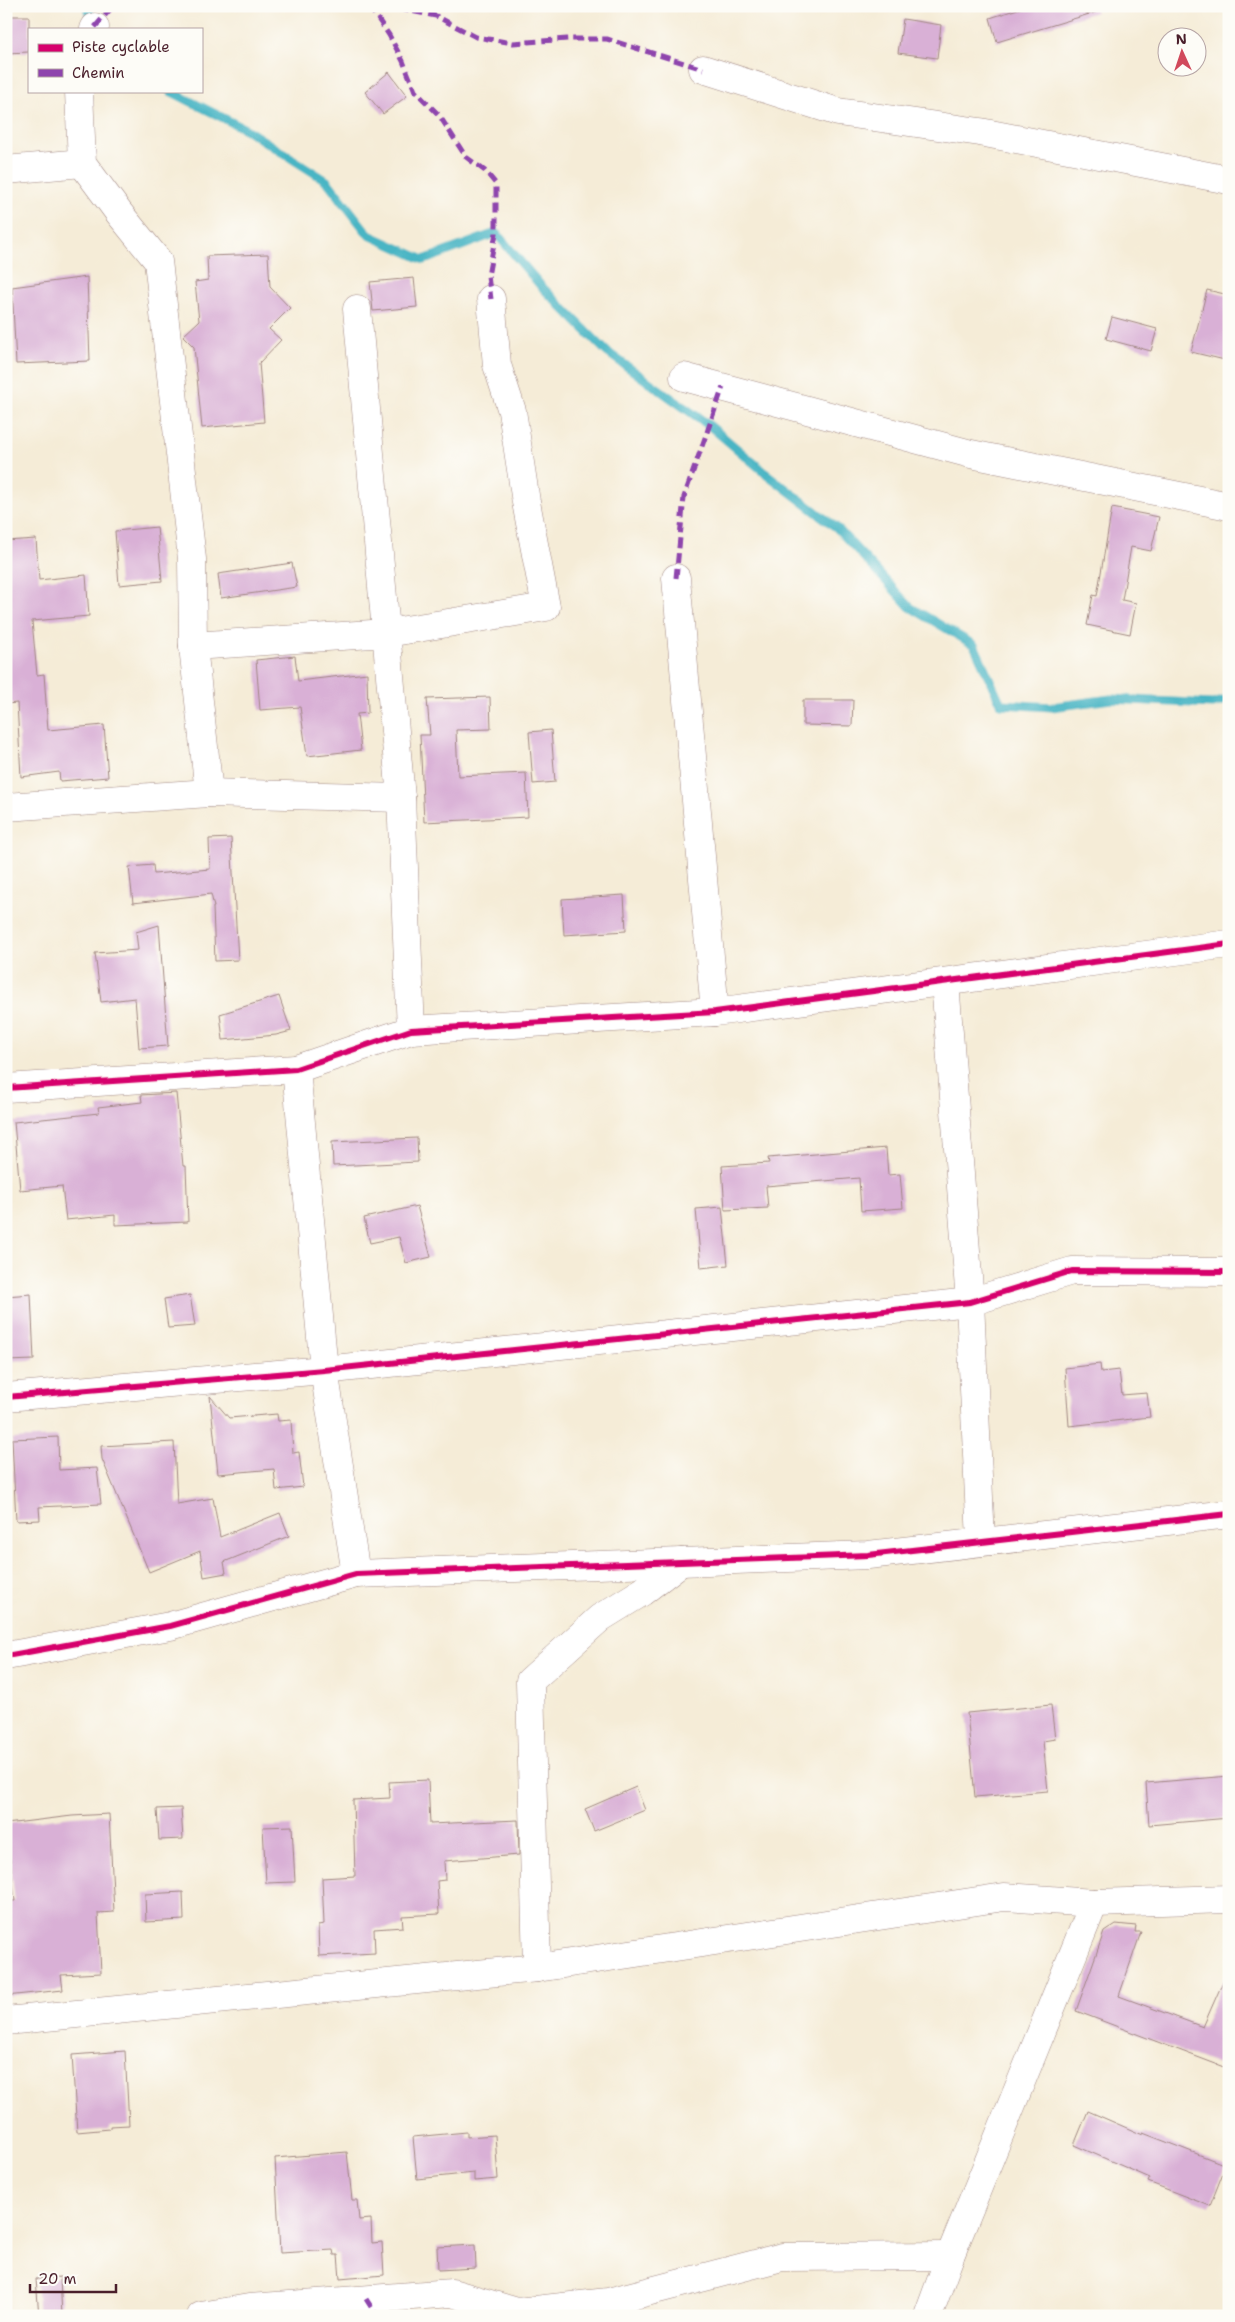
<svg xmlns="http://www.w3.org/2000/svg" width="1235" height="2322" viewBox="0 0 1235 2322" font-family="'Shantell Sans',sans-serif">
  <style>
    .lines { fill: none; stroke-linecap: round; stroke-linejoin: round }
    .stream { stroke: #48b5c4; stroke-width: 9 }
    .building { fill: #d9b0d6 }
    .minor-casing { stroke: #a08681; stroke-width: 29 }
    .minor { stroke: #fff; stroke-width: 28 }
    .quiet { stroke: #8e44ad; stroke-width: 5; stroke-dasharray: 10 5; stroke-linecap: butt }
    .cycleway-casing { stroke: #fdfcf7; stroke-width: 9 }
    .cycleway { stroke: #d6006c; stroke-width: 6 }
  </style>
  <rect width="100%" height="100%" fill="#fdfcf7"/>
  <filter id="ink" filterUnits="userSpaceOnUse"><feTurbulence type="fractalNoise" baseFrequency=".02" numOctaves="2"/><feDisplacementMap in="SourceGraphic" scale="10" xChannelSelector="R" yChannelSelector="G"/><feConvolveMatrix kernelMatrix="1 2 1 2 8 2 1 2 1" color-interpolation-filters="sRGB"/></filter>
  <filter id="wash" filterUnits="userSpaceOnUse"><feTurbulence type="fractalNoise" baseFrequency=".0096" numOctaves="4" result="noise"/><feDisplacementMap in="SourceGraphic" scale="20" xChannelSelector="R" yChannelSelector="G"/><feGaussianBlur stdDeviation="1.12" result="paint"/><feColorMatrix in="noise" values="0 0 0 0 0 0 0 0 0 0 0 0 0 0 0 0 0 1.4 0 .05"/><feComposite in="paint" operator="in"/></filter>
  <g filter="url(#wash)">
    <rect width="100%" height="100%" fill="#f5ecd7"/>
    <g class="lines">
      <g class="stream">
        <path d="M87 6 94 24"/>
        <path d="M170 91 247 130 327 181 369 235 424 260 496 233 541 286 607 352 710 426 768 475 837 528 910 607 974 645 1001 704 1052 707 1111 699 1213 704 1229 699"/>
      </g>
    </g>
    <g id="blocks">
      <g class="building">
        <path d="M1027 6H1095L1096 12 997 42 990 18Z"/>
        <path d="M6 16H29V52L6 53Z"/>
        <path d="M903 19 941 25 937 58 898 53Z"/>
        <path d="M389 72 407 96 383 114 365 92Z"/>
        <path d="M268 254 270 287 290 308 269 329 281 340 259 363 264 422 202 428 194 347 183 336 199 321 195 282 208 280 207 256Z"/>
        <path d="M87 277 90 361 16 364 12 287Z"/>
        <path d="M414 278 417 307 373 311 370 282Z"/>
        <path d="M1207 290 1229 295V361L1191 352Z"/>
        <path d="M1112 317 1157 329 1151 351 1106 339Z"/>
        <path d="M1112 508 1159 517 1151 551 1131 547 1122 600 1136 603 1130 634 1087 625 1093 595 1097 596Z"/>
        <path d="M157 527 162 581 119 585 115 531Z"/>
        <path d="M36 539 39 580 86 575 89 616 32 621 37 675 44 674 48 730 104 725 108 777 60 781 59 772 21 777 17 703 6 704V541Z"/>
        <path d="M292 563 297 587 221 598 218 574Z"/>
        <path d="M295 656 298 681 367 673 368 713 357 714 361 750 307 756 300 707 260 710 256 660Z"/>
        <path d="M490 697 491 729 456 730 458 776 526 773 528 817 424 822 420 735H430L427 699Z"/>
        <path d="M803 700H853L852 726 803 725Z"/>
        <path d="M551 730 555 782 533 784 529 732Z"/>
        <path d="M231 838 238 960 215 961 213 907H214L211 894 133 903 129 867 153 865 154 874 210 869 209 839Z"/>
        <path d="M624 895 626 931 564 935 562 899Z"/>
        <path d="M159 925 168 1046 139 1048 135 998 101 1002 95 953 138 950 136 932Z"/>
        <path d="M279 996 291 1031 276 1035 223 1040 220 1014Z"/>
        <path d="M176 1093 183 1166H186L188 1222 115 1225V1215L66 1220 62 1186 20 1190 14 1122 99 1113 98 1107 142 1102 141 1095Z"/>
        <path d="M417 1138 418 1162 333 1166 332 1142Z"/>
        <path d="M886 1148 888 1175 900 1174 903 1208 861 1211 859 1178 766 1186 768 1208 725 1210 722 1166 769 1163 768 1158Z"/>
        <path d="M417 1206 431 1257 406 1263 399 1237 370 1243 364 1218Z"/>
        <path d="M722 1207 728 1265 701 1268 696 1209Z"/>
        <path d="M31 1294 34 1360 6 1361V1296Z"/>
        <path d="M190 1295 195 1326 168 1328 164 1299Z"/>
        <path d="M1100 1364 1101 1372 1119 1370 1122 1395 1147 1393 1150 1417 1069 1426 1065 1368Z"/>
        <path d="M210 1396 229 1418 277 1414 278 1421 291 1420 293 1453 299 1452 303 1487 276 1490 274 1469 218 1474Z"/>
        <path d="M58 1437 59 1470 97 1468 101 1504 39 1507 40 1520 16 1521 12 1439Z"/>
        <path d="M174 1442 177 1504 213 1498 220 1537 280 1513 289 1536 224 1562 226 1573 204 1577 200 1551 149 1572 102 1459 101 1446Z"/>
        <path d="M1051 1705 1055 1739 1043 1741 1048 1791 975 1797 967 1713Z"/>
        <path d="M1229 1776V1818L1149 1825 1146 1783Z"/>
        <path d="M428 1780 430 1824 518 1820 519 1855 444 1861 445 1880 437 1881 439 1914 402 1916 403 1927 374 1929 375 1953 319 1956 318 1925 324 1924 322 1878 355 1876 353 1800 390 1798 389 1782Z"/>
        <path d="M636 1787 645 1810 594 1831 585 1809Z"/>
        <path d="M181 1808 183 1839 159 1840 157 1809Z"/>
        <path d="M109 1814 114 1912 98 1913 101 1973 61 1975 63 1990 6 1996V1901H15L6 1824 72 1816Z"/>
        <path d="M292 1826 295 1882 266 1883 263 1827Z"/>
        <path d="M183 1892 184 1920 146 1922 145 1894Z"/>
        <path d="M1116 1924 1136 1926 1135 1932H1141L1119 1996 1203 2027 1229 1968V2069L1076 2011 1104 1932Z"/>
        <path d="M125 2051 129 2125 110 2126V2129L77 2132 72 2055Z"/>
        <path d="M1088 2111 1143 2135V2133L1226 2165 1210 2206 1148 2182 1150 2178 1074 2145Z"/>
        <path d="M467 2132V2137L495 2135 498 2179 474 2181V2173L417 2179 413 2137Z"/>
        <path d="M347 2152 352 2200H357L359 2220 371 2219 372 2243 382 2242 384 2275 340 2279 338 2255H334L333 2250 280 2253 275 2158Z"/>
        <path d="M475 2245 476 2268 438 2270 437 2247Z"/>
        <path d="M60 2277 62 2316H39L36 2279Z"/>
      </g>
    </g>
  </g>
  <g filter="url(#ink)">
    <use href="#blocks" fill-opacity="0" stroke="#a08681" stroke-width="1"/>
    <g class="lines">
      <defs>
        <g id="minor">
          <path d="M94 29 95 27"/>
          <path d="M703 69 838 112 980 132 1229 180"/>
          <path d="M79 91 82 163 119 213 158 261 192 559 193 646 209 793"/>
          <path d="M6 170 82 163"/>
          <path d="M357 309 401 798 411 1030"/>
          <path d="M684 377 971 454 1229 506"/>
          <path d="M676 578 715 1012"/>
          <path d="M193 646 387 633 546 607 526 502 512 411 497 365 491 299"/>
          <path d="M6 807 209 793 401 798"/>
          <path d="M945 982 970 1302 981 1541"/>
          <path d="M296 1069 324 1370 356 1574"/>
          <path d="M6 1088 296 1069 411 1030 715 1012 1229 944"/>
          <path d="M6 1397 324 1370 970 1302 1072 1271 1229 1272"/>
          <path d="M6 1656 170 1626 356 1574 868 1555 1229 1514"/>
          <path d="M537 1968 530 1681 600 1618 642 1592 681 1562"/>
          <path d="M6 2021 537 1968 1004 1897 1094 1903 1229 1899"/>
          <path d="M201 2316 249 2308 452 2293 517 2312 608 2302 782 2257 950 2256"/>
          <path d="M928 2316 950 2256 1094 1903"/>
        </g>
      </defs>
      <use href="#minor" class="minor-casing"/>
      <use href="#minor" class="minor"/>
      <g class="quiet">
        <path d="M369 6 389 35 403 61 415 91 439 115 466 157 485 171 496 184V233L488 276 491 299"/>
        <path d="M384 6 436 16 476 37 513 43 568 39H607L703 69"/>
        <path d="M95 27 113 6"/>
        <path d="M676 578 684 497 723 387"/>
        <path d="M366 2299 377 2316"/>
      </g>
      <defs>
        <g id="cycleway">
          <path d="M6 1088 296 1069 411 1030 715 1012 1229 944"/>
          <path d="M6 1397 324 1370 970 1302 1072 1271 1229 1272"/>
          <path d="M6 1656 170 1626 356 1574 868 1555 1229 1514"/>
        </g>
      </defs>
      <use href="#cycleway" class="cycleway-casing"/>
      <use href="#cycleway" class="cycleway"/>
    </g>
  </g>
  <rect width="1235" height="2322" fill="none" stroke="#fdfcf7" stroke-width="25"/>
  <rect x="28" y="28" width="175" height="65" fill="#fdfcf7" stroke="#b5a4a5"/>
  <rect x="38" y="44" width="25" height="8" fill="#d6006c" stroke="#b5a4a5"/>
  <text x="72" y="52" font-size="15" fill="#4a1f2b">Piste cyclable</text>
  <rect x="38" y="69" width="25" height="8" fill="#8e44ad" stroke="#b5a4a5"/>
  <text x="72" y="78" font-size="15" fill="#4a1f2b">Chemin</text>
  <g transform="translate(1182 52) rotate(357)"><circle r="24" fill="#fdfcf7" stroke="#b5a4a5"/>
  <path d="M0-4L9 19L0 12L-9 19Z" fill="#d1495b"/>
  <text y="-8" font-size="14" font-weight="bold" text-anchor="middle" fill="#4a1f2b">N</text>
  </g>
  <path d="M30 2284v8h86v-8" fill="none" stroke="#4a1f2b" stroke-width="2.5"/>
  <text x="38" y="2284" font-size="15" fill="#4a1f2b" stroke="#fdfcf7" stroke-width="4" paint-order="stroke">20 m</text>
</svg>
